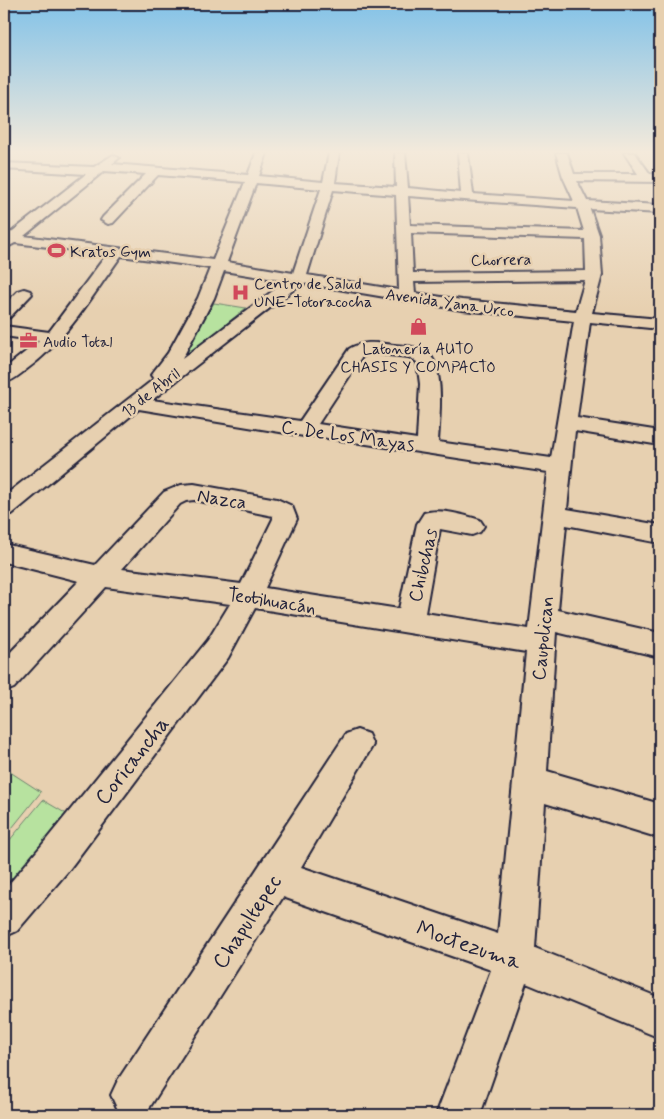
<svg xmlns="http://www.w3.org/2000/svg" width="664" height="1119" viewBox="0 0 664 1119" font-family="Mynerve,sans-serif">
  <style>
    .green { fill: #b7e29f; stroke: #6c826d }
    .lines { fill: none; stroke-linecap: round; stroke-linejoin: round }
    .minor-casing { stroke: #22223b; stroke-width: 4 }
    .minor { fill: #e7d0b0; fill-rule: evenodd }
    .labels { text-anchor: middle; stroke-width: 5; stroke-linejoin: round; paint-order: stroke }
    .far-poi-label { font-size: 16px; fill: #22223b; stroke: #e7d0b0; text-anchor: start }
    .far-street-label { font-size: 16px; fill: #22223b; stroke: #e7d0b0 }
    .street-label { font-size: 19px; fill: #22223b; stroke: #e7d0b0 }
    .near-street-label { font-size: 22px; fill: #22223b; stroke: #e7d0b0 }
  </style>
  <rect width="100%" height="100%" fill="#e7d0b0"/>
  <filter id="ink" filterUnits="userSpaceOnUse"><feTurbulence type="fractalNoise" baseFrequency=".02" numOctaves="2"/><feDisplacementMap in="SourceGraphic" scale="10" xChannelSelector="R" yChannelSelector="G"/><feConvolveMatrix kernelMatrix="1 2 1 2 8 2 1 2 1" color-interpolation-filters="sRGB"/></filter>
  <g filter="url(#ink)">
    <g class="green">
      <path d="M214 303 246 308 177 363Z"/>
      <path d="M4 768 41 792 4 838Z"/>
      <path d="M43 800 70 816 4 904V847Z"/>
    </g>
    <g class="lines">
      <defs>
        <g id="minor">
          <path d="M256 153H267L259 176 323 182 329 153H339L335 183 396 187 395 153H405L408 188 461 193 458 153H468L473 194 574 201 563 177 556 153H567L574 174H638L624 153H635L650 174 660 175V182L577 181 587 201 660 205V213L590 209 599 235 602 275 592 313 660 319V329L590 322 577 418 660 431V445L575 431 567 509 660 525V543L566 525 558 610 660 633V657L556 632 547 771 660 804V838L545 803 535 948 660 998V1038L526 983 480 1115H436L491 970 283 897 148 1110C136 1116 130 1116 118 1110L111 1095 118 1080 346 734 357 730 368 734 373 745 301 867 498 934 526 652 255 608 228 658 68 871 17 931 4 937V890L42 845 208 640 230 604 106 587 14 688 4 692V659L79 581 4 562V544L95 565 164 492 181 485 194 484 277 499 292 506 297 519 265 588 399 609 417 524 424 513C440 508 464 515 480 520L484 526 480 532 472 535 440 529 425 613 529 629 548 472 308 435 304 436 139 409 12 514 4 516V496L154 379 151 375 168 353 198 298 210 268 121 256C92 296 67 340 27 369 19 375 13 381 4 383V369L39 341 4 336V326L49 332 107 254 15 243 4 249V234H9L86 174 4 169V163L94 167 113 155 119 158 112 164 248 175ZM104 171 146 174 103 217 101 220 108 224 113 223 158 175 245 182 213 260 24 236ZM256 183 321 189 293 273 227 262ZM333 190 396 195 399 290 307 275ZM408 196 577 208 584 231 410 225ZM411 233 585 239 586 271 413 273ZM224 271 286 281 182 359 214 298ZM585 280 576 311 462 300 415 293 414 282ZM302 283 462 310 574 321 551 458 438 442C439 420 446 367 427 352 419 346 403 346 394 345 377 343 364 340 349 349L300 421 152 400ZM369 353 409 357 417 362 420 384 417 439 318 424 362 357ZM194 500 273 516V519L241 584 122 569 180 504 186 501Z"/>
          <path d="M24 289 30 291 32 294 10 317 4 319V305L18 291Z"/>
        </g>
      </defs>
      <use href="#minor" class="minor-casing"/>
      <use href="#minor" class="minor"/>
    </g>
  </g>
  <linearGradient id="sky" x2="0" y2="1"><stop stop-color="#82c2e8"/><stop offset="0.49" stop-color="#f4eadb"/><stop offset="1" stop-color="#f4eadb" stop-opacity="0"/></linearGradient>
  <rect width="664" height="310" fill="url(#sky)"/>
  <defs>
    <symbol id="stadium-bare" viewBox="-9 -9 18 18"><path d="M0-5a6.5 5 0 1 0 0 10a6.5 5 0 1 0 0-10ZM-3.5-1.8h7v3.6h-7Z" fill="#d1495b" stroke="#e7d0b0" stroke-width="2.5" paint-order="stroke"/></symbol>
    <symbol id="hospital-bare" viewBox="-9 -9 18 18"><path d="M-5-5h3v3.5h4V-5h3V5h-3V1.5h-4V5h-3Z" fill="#d1495b" stroke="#e7d0b0" stroke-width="2.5" paint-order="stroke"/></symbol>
    <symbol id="shop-bare" viewBox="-9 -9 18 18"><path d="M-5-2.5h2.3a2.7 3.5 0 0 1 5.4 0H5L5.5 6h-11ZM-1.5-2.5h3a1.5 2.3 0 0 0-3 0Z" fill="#d1495b" stroke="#e7d0b0" stroke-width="2.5" paint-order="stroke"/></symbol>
    <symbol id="office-bare" viewBox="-9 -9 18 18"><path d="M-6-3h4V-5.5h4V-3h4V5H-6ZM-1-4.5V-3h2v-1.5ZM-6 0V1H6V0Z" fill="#d1495b" stroke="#e7d0b0" stroke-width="2.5" paint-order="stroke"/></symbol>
  </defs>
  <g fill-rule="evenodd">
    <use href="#stadium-bare" x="44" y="238" width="25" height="25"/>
    <use href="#hospital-bare" x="228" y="280" width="25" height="25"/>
    <use href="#shop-bare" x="406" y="314" width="25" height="25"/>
    <use href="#office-bare" x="16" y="328" width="25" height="25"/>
  </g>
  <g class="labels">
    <g class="far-poi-label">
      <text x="70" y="257">Kratos Gym</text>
      <text x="254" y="289">Centro de Salud<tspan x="254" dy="18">UNE-Totoracocha</tspan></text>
      <text x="43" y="347">Audio Total</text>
      <text x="418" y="354" text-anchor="middle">Latonería AUTO<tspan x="418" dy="18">CHASIS Y COMPACTO</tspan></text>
    </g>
    <g class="far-street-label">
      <text transform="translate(501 259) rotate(-1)" y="6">Chorrera</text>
      <text transform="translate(450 302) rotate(8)" y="6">Avenida Yana Urco</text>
      <text transform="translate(150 392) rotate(-38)" y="6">13 de Abril</text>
    </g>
    <g class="street-label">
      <text transform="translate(348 435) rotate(8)" y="7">C. De Los Mayas</text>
      <text transform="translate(222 498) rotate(9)" y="7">Nazca</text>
      <text transform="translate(422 565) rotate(-77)" y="7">Chibchas</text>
      <text transform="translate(272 600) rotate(9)" y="7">Teotihuacán</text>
      <text transform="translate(542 638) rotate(-84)" y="7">Caupolican</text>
    </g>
    <g class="near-street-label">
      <text transform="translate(131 760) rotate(-52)" y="8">Coricancha</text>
      <text transform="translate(246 921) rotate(-57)" y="8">Chapultepec</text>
      <text transform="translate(469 944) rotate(19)" y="8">Moctezuma</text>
    </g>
  </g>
  <rect width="664" height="1119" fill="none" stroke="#e7d0b0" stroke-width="20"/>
  <rect x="10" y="10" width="644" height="1099" fill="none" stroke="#22223b" stroke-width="2" filter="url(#ink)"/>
</svg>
